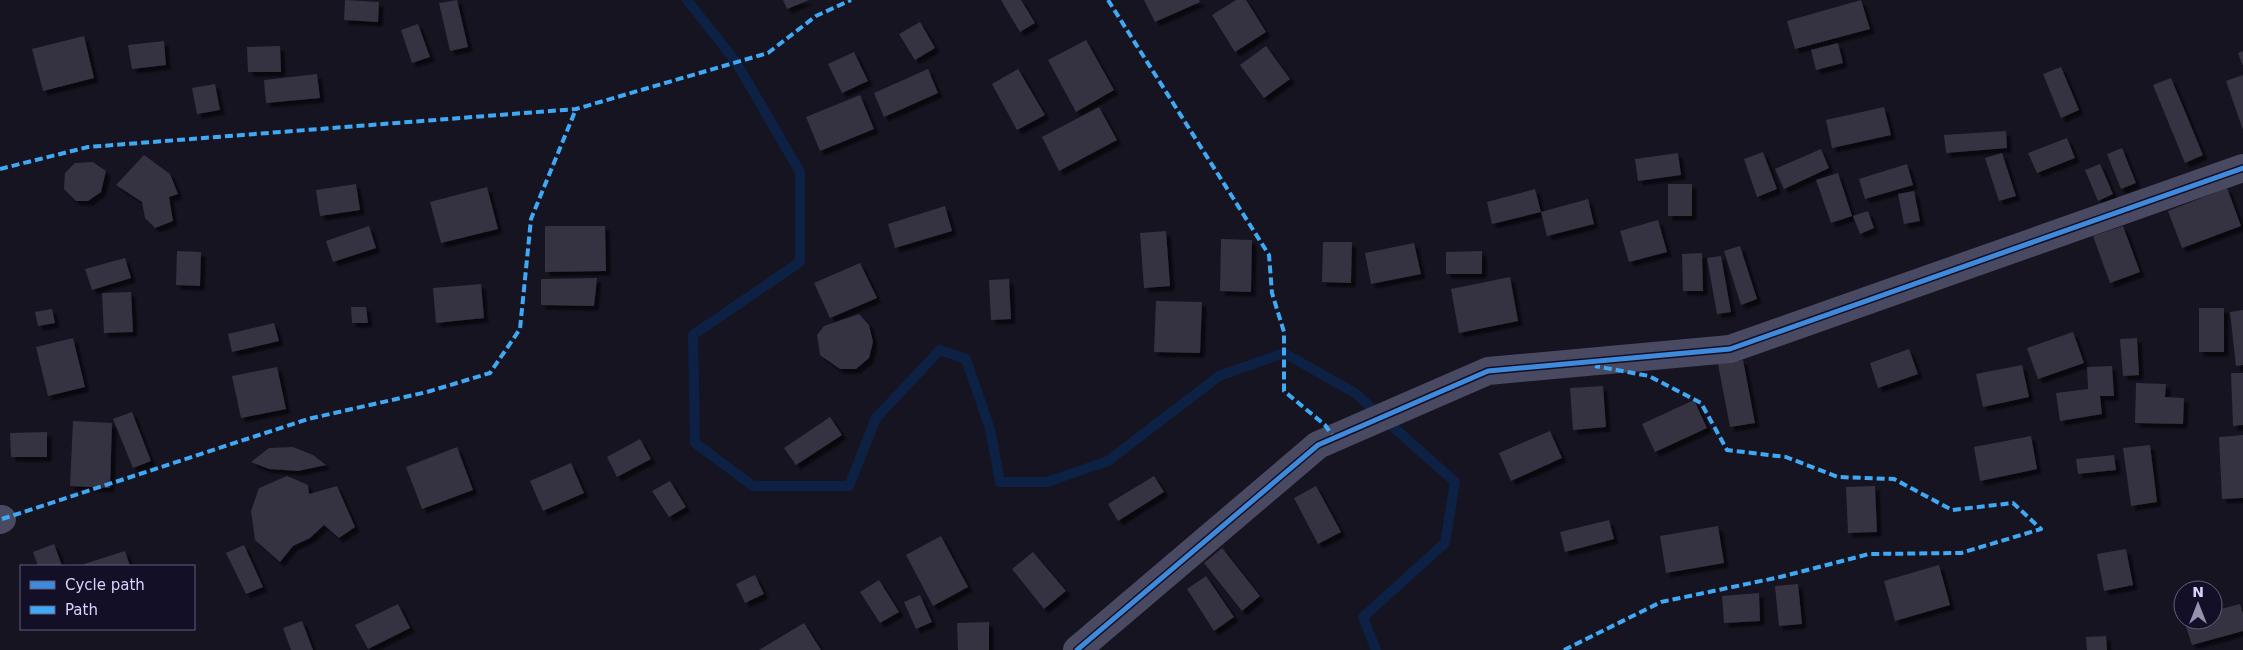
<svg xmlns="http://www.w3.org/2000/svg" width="2243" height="650" viewBox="0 0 2243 650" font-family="'DejaVu Sans',sans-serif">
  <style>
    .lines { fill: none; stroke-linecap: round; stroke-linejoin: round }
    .stream { stroke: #0d2144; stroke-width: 10 }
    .building { fill: #343243; filter: url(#shadow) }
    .street { stroke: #4a4962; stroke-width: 28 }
    .quiet { stroke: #3fa9f5; stroke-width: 4; stroke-dasharray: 8 4; stroke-linecap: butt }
    .cycleway-casing { stroke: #130f26; stroke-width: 8 }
    .cycleway { stroke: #408adc; stroke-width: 5 }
  </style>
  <defs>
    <filter id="shadow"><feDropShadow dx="4.5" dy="4.5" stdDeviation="1" flood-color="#0009"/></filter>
  </defs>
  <rect width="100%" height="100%" fill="#161421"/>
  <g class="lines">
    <path class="stream" d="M687 0 736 62 800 172V262L693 335 695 443 753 486H849L876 418 940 350 966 359 990 429 1000 482H1047L1108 461 1219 376 1284 353 1355 393 1455 482 1445 543 1363 617 1376 650"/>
  </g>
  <g class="building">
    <path d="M345 0 379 2 378 22 344 20Z"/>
    <path d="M457 0 468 47 450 51 439 3Z"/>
    <path d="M783 0H809L787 9Z"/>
    <path d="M1001 0H1021L1035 23 1020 32Z"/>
    <path d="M1144 0H1199L1200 2 1155 22Z"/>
    <path d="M1236 0H1246L1266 32 1235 52 1212 15Z"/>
    <path d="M1861 0 1870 29 1795 49 1787 21Z"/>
    <path d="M920 22 935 48 915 60 899 34Z"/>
    <path d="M418 24 430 57 412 63 401 30Z"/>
    <path d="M84 36 94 78 43 91 32 49Z"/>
    <path d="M1086 40 1114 90 1076 112 1048 60Z"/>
    <path d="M164 41 166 65 132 69 128 45Z"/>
    <path d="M1838 43 1843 63 1816 70 1811 50Z"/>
    <path d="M280 46 281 72H248L247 47Z"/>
    <path d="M1266 46 1290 79 1264 98 1240 65Z"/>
    <path d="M2243 51V66L2238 53Z"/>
    <path d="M854 52 868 81 842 93 828 64Z"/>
    <path d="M2061 67 2079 110 2061 118 2043 74Z"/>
    <path d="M928 69 938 93 884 117 874 93Z"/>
    <path d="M1018 69 1045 115 1017 130 992 84Z"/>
    <path d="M317 74 320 98 266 103 264 80Z"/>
    <path d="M2243 75V130L2226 81Z"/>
    <path d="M2171 78 2203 155 2185 163 2153 85Z"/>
    <path d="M215 84 220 110 197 114 192 88Z"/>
    <path d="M860 95 874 129 820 151 806 117Z"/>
    <path d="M1099 107 1117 140 1059 171 1042 137Z"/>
    <path d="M1884 107 1891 135 1832 148 1826 120Z"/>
    <path d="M2006 131 2007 148 1946 153 1944 135Z"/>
    <path d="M2067 138 2075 158 2037 173 2028 153Z"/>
    <path d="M2122 148 2136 183 2121 189 2107 154Z"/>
    <path d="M1821 149 1829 168 1784 189 1775 169Z"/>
    <path d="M1763 152 1777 189 1757 197 1744 159Z"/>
    <path d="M1678 153 1681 175 1638 181 1635 159Z"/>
    <path d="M2002 153 2016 196 1999 201 1985 158Z"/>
    <path d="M144 155 170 174 178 194 169 197 173 221 155 228 145 218 142 202 116 185Z"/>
    <path d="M93 162 106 171 101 192 88 201H76L64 189 65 173 75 163Z"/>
    <path d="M1907 164 1913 185 1865 199 1859 179Z"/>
    <path d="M2100 164 2113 194 2098 201 2085 170Z"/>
    <path d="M1838 173 1852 216 1831 223 1816 180Z"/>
    <path d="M356 184 360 210 320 216 316 190Z"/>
    <rect x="1668" y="184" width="24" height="32"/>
    <path d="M487 187 498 229 441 243 430 202Z"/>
    <path d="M2227 188 2241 226 2182 248 2168 211Z"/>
    <path d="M1535 189 1541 212 1492 224 1487 202Z"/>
    <path d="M1914 191 1920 221 1904 224 1898 194Z"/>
    <path d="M1588 199 1594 224 1547 236 1541 212Z"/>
    <path d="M945 206 952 231 895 248 888 224Z"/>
    <path d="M1868 211 1874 228 1860 234 1853 216Z"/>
    <path d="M1658 220 1667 252 1629 262 1620 231Z"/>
    <path d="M369 226 376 248 333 262 326 241Z"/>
    <path d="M545 226H605L606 271 545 272Z"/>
    <path d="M2123 226 2140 272 2110 283 2093 236Z"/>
    <path d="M1166 231 1170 286 1144 288 1140 233Z"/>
    <path d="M1221 239 1252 240 1251 292 1220 291Z"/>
    <path d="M1323 242H1352L1351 283 1322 282Z"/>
    <path d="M1414 243 1421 274 1371 284 1365 253Z"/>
    <path d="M1740 246 1757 299 1741 305 1724 251Z"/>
    <path d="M177 251 201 252 200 286 176 285Z"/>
    <path d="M1482 251V274H1446V252Z"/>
    <path d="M1702 253 1703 291H1683L1682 254Z"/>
    <path d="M1721 256 1731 312 1717 314 1707 258Z"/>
    <path d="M125 258 131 278 92 290 85 269Z"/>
    <path d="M860 263 877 298 830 318 814 283Z"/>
    <path d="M1510 277 1518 321 1459 333 1451 289Z"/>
    <path d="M597 278 594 306 541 305V279Z"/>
    <path d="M1009 279 1011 319 991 320 989 280Z"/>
    <path d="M481 284 484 318 436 323 433 288Z"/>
    <path d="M131 292 133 332 104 333 102 293Z"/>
    <path d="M1156 301 1202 302 1200 353 1154 352Z"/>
    <path d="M351 307H366L368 323H352Z"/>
    <rect x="2199" y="308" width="25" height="44"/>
    <path d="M52 309 55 323 38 326 35 312Z"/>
    <path d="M2243 310V365L2236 366 2230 312Z"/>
    <path d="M859 314 869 325 873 342 869 358 856 369H840L820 355 817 335 824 326Z"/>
    <path d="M274 323 279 341 232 352 228 334Z"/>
    <path d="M2073 332 2084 363 2038 379 2027 348Z"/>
    <path d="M73 338 85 387 48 396 36 347Z"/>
    <path d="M2137 338 2139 375 2123 376 2120 339Z"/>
    <path d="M1909 349 1918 374 1878 388 1870 363Z"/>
    <path d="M1743 360 1755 423 1730 427 1718 364Z"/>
    <path d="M2022 365 2029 397 1983 407 1976 374Z"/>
    <path d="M2112 366 2114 396H2100L2102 414 2060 421 2056 393 2088 389 2087 367Z"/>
    <path d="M277 367 286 409 241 418 232 376Z"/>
    <path d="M2231 373H2243V425L2233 426Z"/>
    <path d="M2136 383 2166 384 2165 397 2184 398 2183 424 2135 423Z"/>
    <path d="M1603 386 1606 427 1573 430 1570 388Z"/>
    <path d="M1694 400 1707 428 1655 452 1642 424Z"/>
    <path d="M132 412 151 461 133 468 113 419Z"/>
    <path d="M830 417 842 435 796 465 784 448Z"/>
    <path d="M73 421 112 423 110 488 70 486Z"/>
    <path d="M1550 431 1562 458 1511 481 1499 453Z"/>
    <path d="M47 432V457H11L10 433Z"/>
    <path d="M2243 435V498L2222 499 2219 437Z"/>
    <path d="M2031 436 2037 469 1980 481 1974 447Z"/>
    <path d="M640 439 651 459 617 477 607 457Z"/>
    <path d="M2150 445 2157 502 2131 506 2123 448Z"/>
    <path d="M293 447 313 455 326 465 298 471 269 469 251 462 269 448Z"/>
    <path d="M457 447 473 490 422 509 406 467Z"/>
    <path d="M2114 455 2116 470 2078 474 2076 459Z"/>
    <path d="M571 463 584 493 543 511 530 481Z"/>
    <path d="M287 476 308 485 309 494 337 486 355 527 339 538 324 525 310 538 293 546 280 562 255 540 251 511 259 488Z"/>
    <path d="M1154 476 1164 492 1118 521 1108 504Z"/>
    <path d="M670 481 686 507 669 517 652 491Z"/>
    <path d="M1316 486 1341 532 1318 544 1294 498Z"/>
    <path d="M1875 486 1877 532 1848 533 1846 487Z"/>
    <path d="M1609 520 1614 539 1565 552 1560 532Z"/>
    <path d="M1718 526 1724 563 1666 573 1660 536Z"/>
    <path d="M941 536 968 587 933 606 906 555Z"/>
    <path d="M54 544 62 566H38L33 552Z"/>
    <path d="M244 545 263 587 246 594 226 553Z"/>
    <path d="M1222 548 1260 596 1242 611 1204 563Z"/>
    <path d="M2126 549 2133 585 2104 591 2097 554Z"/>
    <path d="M125 551 130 566H84V564Z"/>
    <path d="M1033 552 1066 591 1044 609 1012 569Z"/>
    <path d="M1939 565 1950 605 1895 621 1884 581Z"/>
    <path d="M755 575 764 594 745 603 736 584Z"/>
    <path d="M1206 576 1234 617 1214 631 1187 589Z"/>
    <path d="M879 580 899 612 880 623 860 592Z"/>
    <path d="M1798 584 1802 624 1779 626 1775 586Z"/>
    <path d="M1759 593 1760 621 1724 623 1722 596Z"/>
    <path d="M920 595 932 622 916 629 904 602Z"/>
    <path d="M398 604 410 628 368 649 355 625Z"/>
    <path d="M2240 604 2243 614V631L2192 645 2184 620H2213V611Z"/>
    <path d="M302 621 313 650H291L283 628Z"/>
    <path d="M989 622V650H958L957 623Z"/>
    <path d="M804 623 821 650H759Z"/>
    <path d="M2106 636 2107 650H2087L2086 637Z"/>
  </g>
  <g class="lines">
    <g class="street">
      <path d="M0 520 2 519"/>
      <path d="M1077 650 1318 445 1488 371 1730 349 2243 168"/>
    </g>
    <g class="quiet">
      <path d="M1108 0 1269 255 1272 293 1284 332V391L1325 425 1334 438"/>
      <path d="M0 169 88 147 576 109 768 53 816 16 851 0"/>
      <path d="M2 519 308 419 427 392 490 373 520 329 531 219 576 109"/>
      <path d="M1564 650 1661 602 1780 577 1869 554 1961 553 2041 529 2013 503 1952 510 1894 479 1838 477 1786 457 1727 450 1701 403 1649 376 1595 366"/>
    </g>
    <defs>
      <path id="cycleway" d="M1077 650 1318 445 1488 371 1730 349 2243 168"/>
    </defs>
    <use href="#cycleway" class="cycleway-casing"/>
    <use href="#cycleway" class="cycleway"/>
  </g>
  <rect x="20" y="565" width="175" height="65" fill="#130f26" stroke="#625e7d"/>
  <rect x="30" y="581" width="25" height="8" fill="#408adc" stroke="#625e7d"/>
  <text x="65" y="590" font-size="15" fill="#d9d4ff">Cycle path</text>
  <rect x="30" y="606" width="25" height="8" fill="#3fa9f5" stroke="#625e7d"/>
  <text x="65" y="615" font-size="15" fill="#d9d4ff">Path</text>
  <g transform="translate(2198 605)"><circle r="24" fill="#130f26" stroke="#625e7d"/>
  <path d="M0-4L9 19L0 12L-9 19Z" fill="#9591b1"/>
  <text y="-8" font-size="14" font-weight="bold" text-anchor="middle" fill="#d9d4ff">N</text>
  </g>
</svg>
